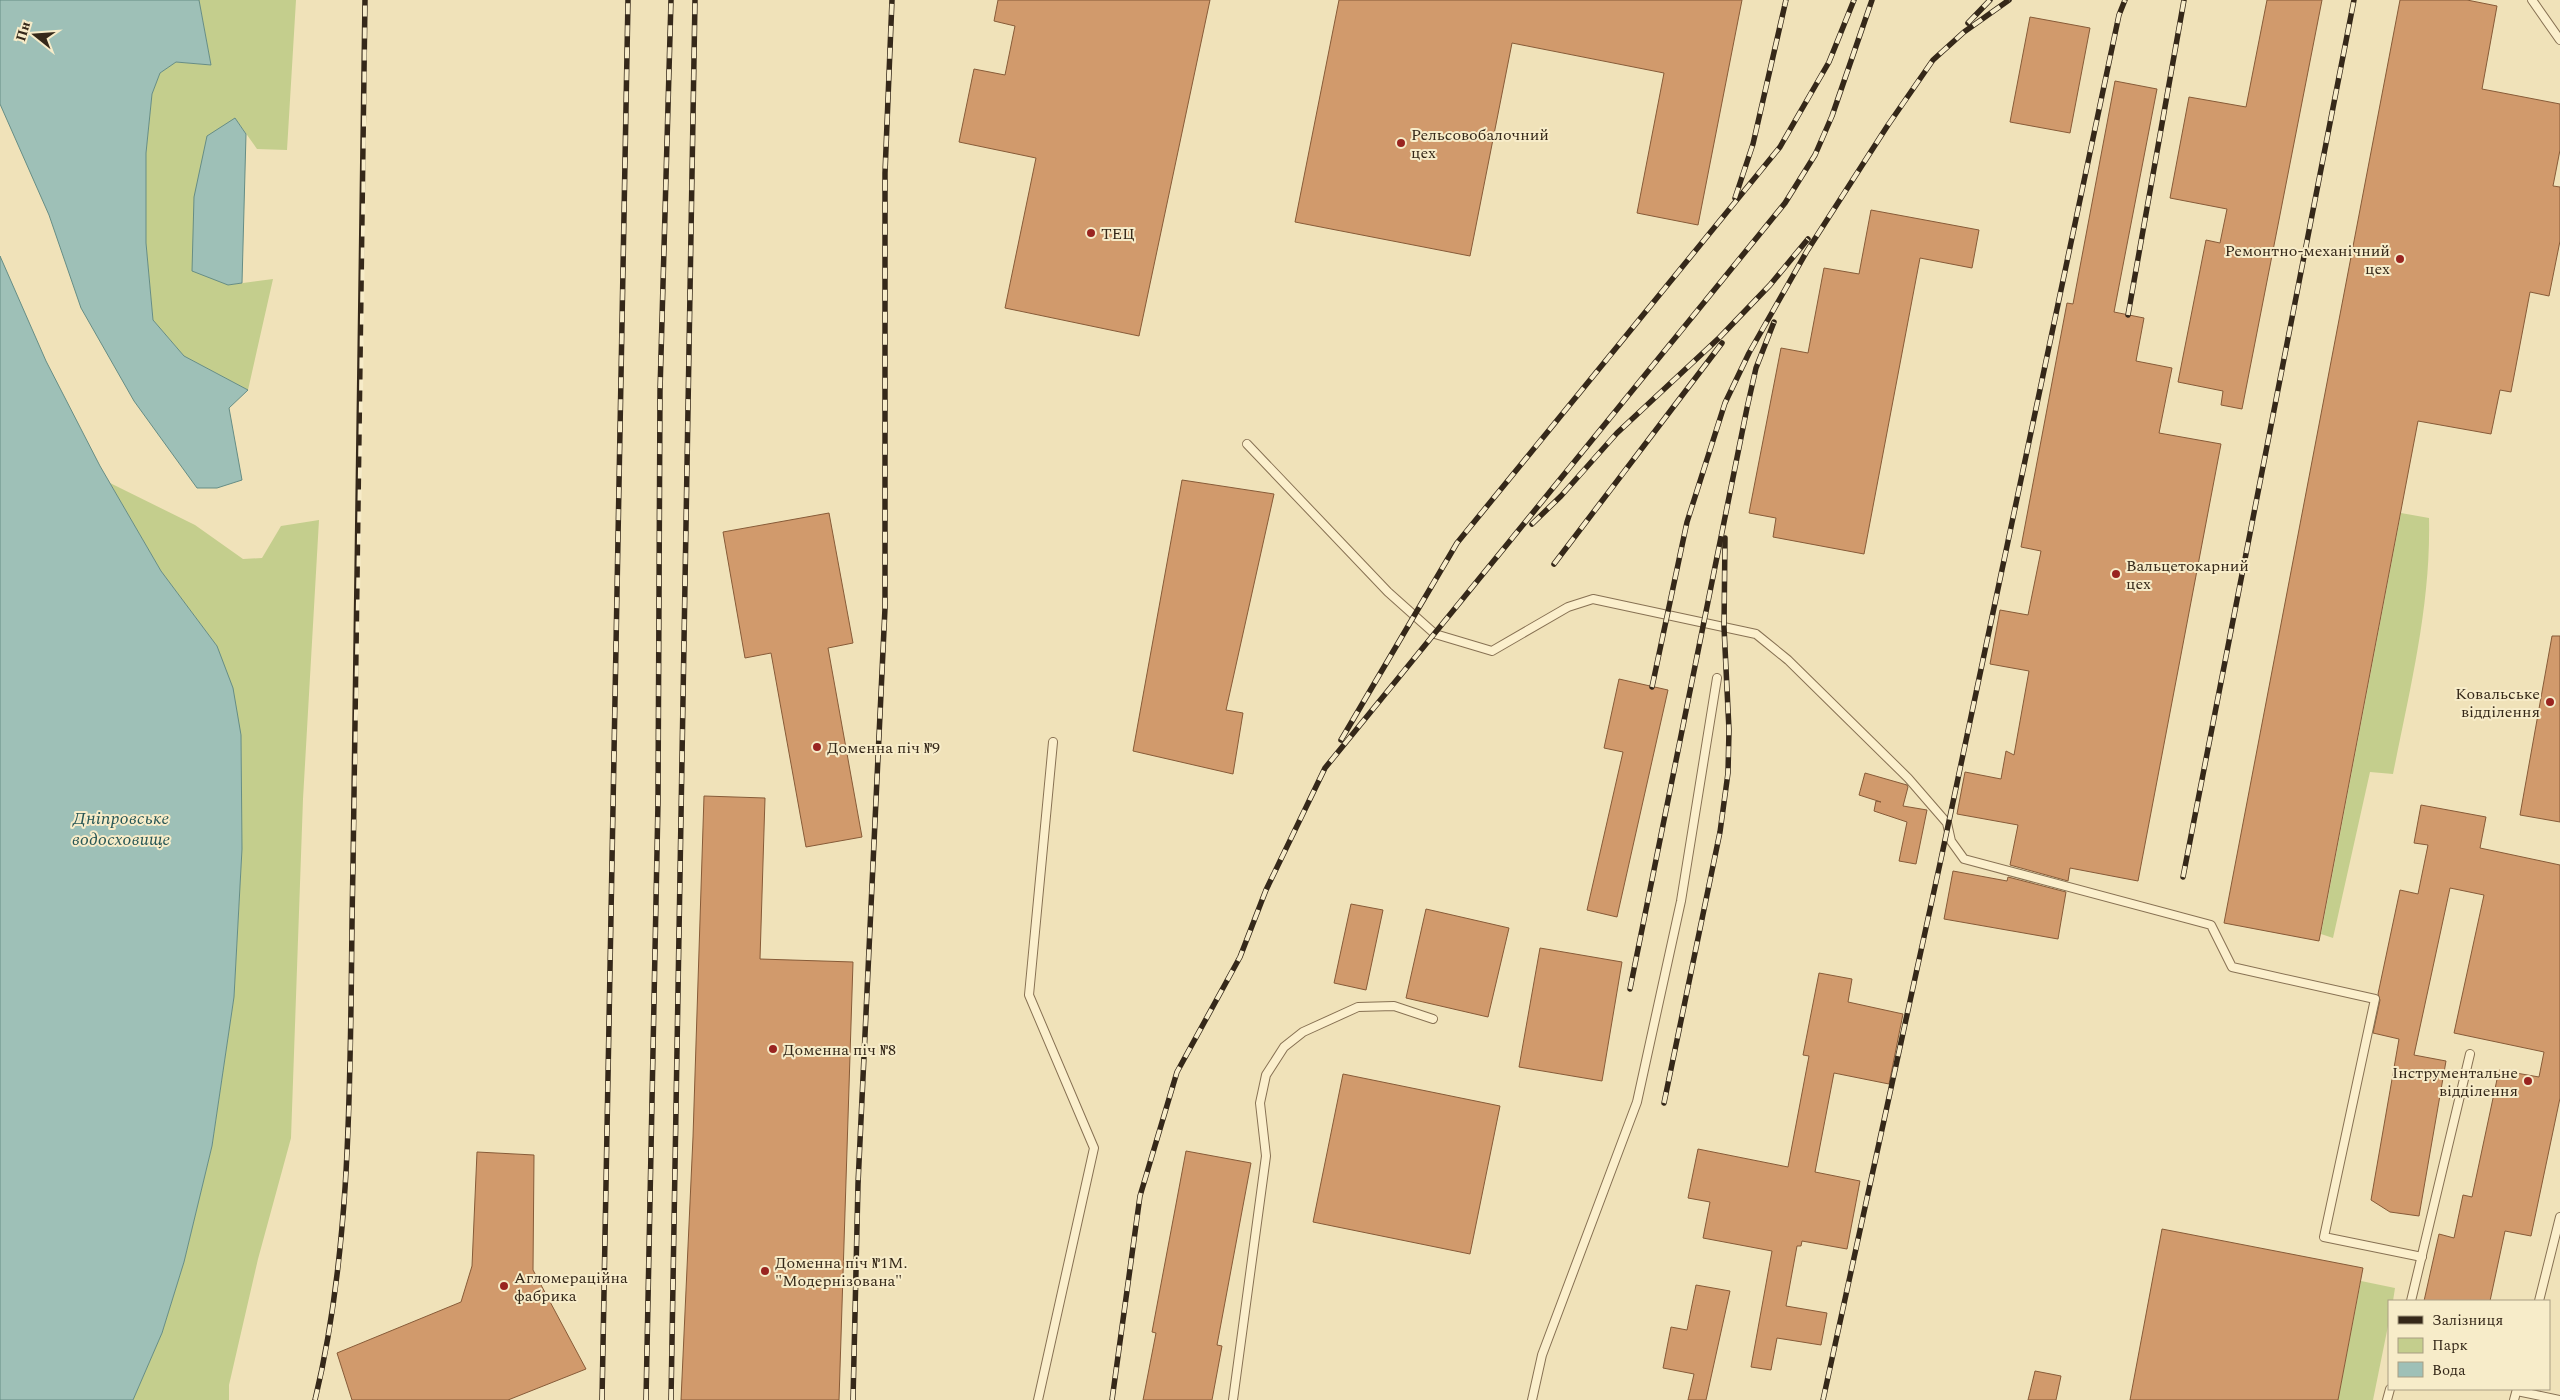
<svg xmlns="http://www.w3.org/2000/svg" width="2560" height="1400" viewBox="0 0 2560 1400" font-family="Spectral,serif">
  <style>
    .green { fill: #c4ce8d }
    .water { fill: #9ec0b7; stroke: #668d85 }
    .building { fill: #d19a6c; stroke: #875b38 }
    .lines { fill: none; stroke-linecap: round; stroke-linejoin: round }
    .lane-casing { stroke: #877153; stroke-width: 10 }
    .lane { stroke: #fbefcc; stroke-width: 8 }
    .rail-casing { stroke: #352819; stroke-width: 5.5 }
    .rail { stroke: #f7ecc9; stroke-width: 4; stroke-dasharray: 11; stroke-linecap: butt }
    .poi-dot { fill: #992420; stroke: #f7ecc9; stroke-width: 2 }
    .labels { text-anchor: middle; stroke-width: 4; stroke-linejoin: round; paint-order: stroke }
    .poi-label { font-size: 16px; fill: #352819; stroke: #f7ecc9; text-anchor: start }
    .water-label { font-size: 18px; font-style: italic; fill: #275655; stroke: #f7ecc9 }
  </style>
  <rect width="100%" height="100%" fill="#f0e2b9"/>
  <g class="green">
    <path d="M199 0H296L287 150 257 149 235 118 228 285 273 279 248 390 184 356 153 320 146 243V153L152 94 160 73 176 62 211 65Z"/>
    <path d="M110 483 195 525 243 559 262 558 281 526 319 520 303 799 291 1138 258 1259 229 1385V1400H133L162 1333 184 1262 212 1146 234 997 242 849 241 735 217 646 161 571Z"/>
    <path d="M2401 513 2429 518C2431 605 2410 688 2393 774L2370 772 2333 938 2321 934Z"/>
    <path d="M2361 1281 2395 1288 2393 1301H2389V1321L2373 1400H2338Z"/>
  </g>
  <g class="water">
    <path d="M0 0H199L211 65 176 62 160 73 152 94 146 153V243L153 320 184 356 248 390 229 408 242 480 217 488H197L134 401 81 308 49 215 0 104Z"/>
    <path d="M235 118 246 134 242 283 228 285 192 271 194 197 207 136Z"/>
    <path d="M0 256 46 361 100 466 161 571 217 646 233 688 241 735 242 849 234 997 212 1146 184 1262 162 1333 133 1400H0Z"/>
  </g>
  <g class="building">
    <path d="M998 0H1210L1139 336 1005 308 1036 158 959 142 974 69 1005 75 1015 26 994 21Z"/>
    <path d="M1339 0H1742L1698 225 1637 213 1664 73 1512 43 1470 256 1295 222Z"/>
    <path d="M2267 0H2322L2242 409 2221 405 2223 391 2178 382 2206 240 2220 243 2227 209 2170 198 2189 97 2246 107Z"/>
    <path d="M2400 0H2467L2497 6 2482 89 2560 104V150L2553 186 2560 187V241L2549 296 2530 292 2511 392 2500 390 2491 434 2418 421 2319 941 2224 923Z"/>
    <path d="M2030 17 2090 28 2070 133 2010 122Z"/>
    <path d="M2115 81 2157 89 2114 312 2144 318 2136 361 2172 368 2159 433 2221 444 2138 881 2070 868 2068 881 2010 865 2018 825 1957 814 1965 772 2001 779 2006 751 2014 755 2029 671 1990 664 2000 610 2028 615 2041 551 2021 547 2067 303 2073 304Z"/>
    <path d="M1871 210 1979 230 1972 268 1920 258 1864 554 1773 537 1776 518 1749 513 1781 348 1808 353 1824 268 1859 274Z"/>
    <path d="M1182 480 1274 494 1226 710 1243 713 1233 774 1133 751Z"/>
    <path d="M829 513 853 643 828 648 862 837 806 847 771 653 745 658 723 532Z"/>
    <path d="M2552 636H2560V822L2520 815Z"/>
    <path d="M1619 679 1668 690 1617 917 1587 910 1623 752 1604 748Z"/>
    <path d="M1865 773 1907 785 1908 787 1903 806 1927 810 1916 864 1899 861 1907 822 1874 811 1876 801 1881 802 1859 795Z"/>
    <path d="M704 796 765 798 760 959 853 962 839 1400H681L693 1137Z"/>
    <path d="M2421 805 2486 817 2480 848 2560 865V1098L2531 1236 2505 1231 2490 1301H2424L2439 1234 2454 1238 2463 1195 2472 1197 2499 1070 2539 1077 2544 1052 2454 1033 2484 895 2450 888 2414 1055 2446 1061 2419 1216 2390 1212 2371 1200 2399 1039 2373 1033 2380 1000 2378 994 2400 890 2418 894 2428 845 2414 843Z"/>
    <path d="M1953 871 2007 881 2008 877 2066 892 2058 939 1944 919Z"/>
    <path d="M1351 904 1383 910 1366 990 1334 983Z"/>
    <path d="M1426 909 1509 928 1488 1017 1406 998Z"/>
    <path d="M1540 948 1622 962 1602 1081 1519 1067Z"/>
    <path d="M1819 973 1852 979 1848 1002 1903 1014 1889 1084 1834 1073 1815 1172 1860 1181 1847 1249 1802 1241 1801 1246H1797L1786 1306 1827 1313 1821 1345 1777 1338 1771 1370 1751 1367 1772 1251 1703 1238 1710 1202 1688 1198 1698 1149 1788 1167 1809 1056 1803 1055Z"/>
    <path d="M1343 1074 1500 1106 1470 1254 1313 1222Z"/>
    <path d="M1186 1151 1251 1163 1217 1345 1222 1346 1212 1400H1143L1156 1333 1152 1332Z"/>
    <path d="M477 1152 534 1155 533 1270 586 1369 508 1400H352L337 1353 461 1302 472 1266Z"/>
    <path d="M2162 1229 2363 1268 2338 1400H2130Z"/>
    <path d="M1696 1285 1730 1291 1706 1400H1688L1694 1374 1663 1368 1671 1327 1687 1330Z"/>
    <path d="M2035 1371 2061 1376 2056 1400H2028Z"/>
  </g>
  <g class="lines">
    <defs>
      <g id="lane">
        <path d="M2532 0 2560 40"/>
        <path d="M1247 444 1388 592 1435 634 1492 651 1568 607 1593 599 1756 634 1788 660 1908 778 1947 823 1951 841 1964 859 2211 925 2232 967 2375 999 2324 1237 2422 1257"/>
        <path d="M2411 1301 2470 1054"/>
        <path d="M2539 1301 2560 1217"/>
        <path d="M2517 1391 2560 1400"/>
        <path d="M1038 1400 1094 1148 1029 995 1053 742"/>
        <path d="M1233 1400 1266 1156 1260 1103 1266 1075 1284 1047 1303 1032 1358 1007 1394 1006 1433 1019"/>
        <path d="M1532 1400 1542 1355 1637 1102 1681 901 1717 678"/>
        <path d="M2387 1400 2390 1389"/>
        <path d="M2514 1400 2517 1389"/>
      </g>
    </defs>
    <use href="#lane" class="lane-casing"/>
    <use href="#lane" class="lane"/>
    <defs>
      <g id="rail">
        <path d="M1968 23 1990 0"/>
        <path d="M1735 198 1753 144 1786 0"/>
        <path d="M2128 315 2184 0"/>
        <path d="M1532 524 1561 496 1617 433 1720 337 1770 285 1808 239"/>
        <path d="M1554 564 1722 343"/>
        <path d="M1652 687 1687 522 1725 403 1749 353 1807 251 1888 125 1933 60 1964 32 2009 0"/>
        <path d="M1341 740 1457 543 1780 147 1829 62 1854 0"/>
        <path d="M2183 877 2354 0"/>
        <path d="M1630 989 1747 408 1756 368 1774 322"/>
        <path d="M1664 1103 1720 832 1728 773 1729 730 1724 627 1725 538"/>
        <path d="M315 1400C356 1231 349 1041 353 867 359 578 363 289 365 0"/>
        <path d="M602 1400 628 0"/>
        <path d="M646 1400 658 802 660 391 671 0"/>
        <path d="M671 1400 695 0"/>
        <path d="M853 1400 858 1184 885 608V173L892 0"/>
        <path d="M1112 1400 1140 1196 1177 1072 1240 957 1266 890 1325 768 1785 203 1815 155 1832 116 1872 0"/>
        <path d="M1823 1400 1941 859 2119 15 2125 0"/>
      </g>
    </defs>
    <use href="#rail" class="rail-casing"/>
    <use href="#rail" class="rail"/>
  </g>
  <g class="poi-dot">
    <circle cx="1401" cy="143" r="5"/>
    <circle cx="1091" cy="233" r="5"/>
    <circle cx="2400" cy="259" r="5"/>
    <circle cx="2116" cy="574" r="5"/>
    <circle cx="2550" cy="702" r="5"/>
    <circle cx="817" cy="747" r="5"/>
    <circle cx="773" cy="1049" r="5"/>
    <circle cx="2528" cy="1081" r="5"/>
    <circle cx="765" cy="1271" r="5"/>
    <circle cx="504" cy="1286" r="5"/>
  </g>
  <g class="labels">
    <g class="poi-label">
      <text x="1411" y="140">Рельсовобалочний<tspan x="1411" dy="18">цех</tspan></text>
      <text x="1101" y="239">ТЕЦ</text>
      <text x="2390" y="256" text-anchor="end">Ремонтно-механічний<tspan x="2390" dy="18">цех</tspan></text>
      <text x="2126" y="571">Вальцетокарний<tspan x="2126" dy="18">цех</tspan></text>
      <text x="2540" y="699" text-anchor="end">Ковальське<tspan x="2540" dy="18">відділення</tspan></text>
      <text x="827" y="753">Доменна піч №9</text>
      <text x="783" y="1055">Доменна піч №8</text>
      <text x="2518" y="1078" text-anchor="end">Інструментальне<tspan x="2518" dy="18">відділення</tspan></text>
      <text x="775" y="1268">Доменна піч №1М.<tspan x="775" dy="18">"Модернізована"</tspan></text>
      <text x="514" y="1283">Агломераційна<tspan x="514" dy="18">фабрика</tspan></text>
    </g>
    <g class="water-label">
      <text x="121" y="824">Дніпровське<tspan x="121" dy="21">водосховище</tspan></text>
    </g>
  </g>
  <rect x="2388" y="1300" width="162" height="90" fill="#f7ecc9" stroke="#a99e83"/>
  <rect x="2398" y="1316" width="25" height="8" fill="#352819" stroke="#a99e83"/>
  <text x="2432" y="1325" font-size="15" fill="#352819">Залізниця</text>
  <rect x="2398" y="1338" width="25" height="15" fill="#c4ce8d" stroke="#a99e83"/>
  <text x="2432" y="1350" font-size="15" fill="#352819">Парк</text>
  <rect x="2398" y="1362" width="25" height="15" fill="#9ec0b7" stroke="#a99e83"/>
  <text x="2432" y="1375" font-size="15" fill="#352819">Вода</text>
  <g transform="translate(35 35) rotate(287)" stroke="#f7ecc9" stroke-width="4" paint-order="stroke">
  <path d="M0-4L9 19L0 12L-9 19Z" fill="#352819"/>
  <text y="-8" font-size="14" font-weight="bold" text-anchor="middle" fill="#352819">Пн</text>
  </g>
</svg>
